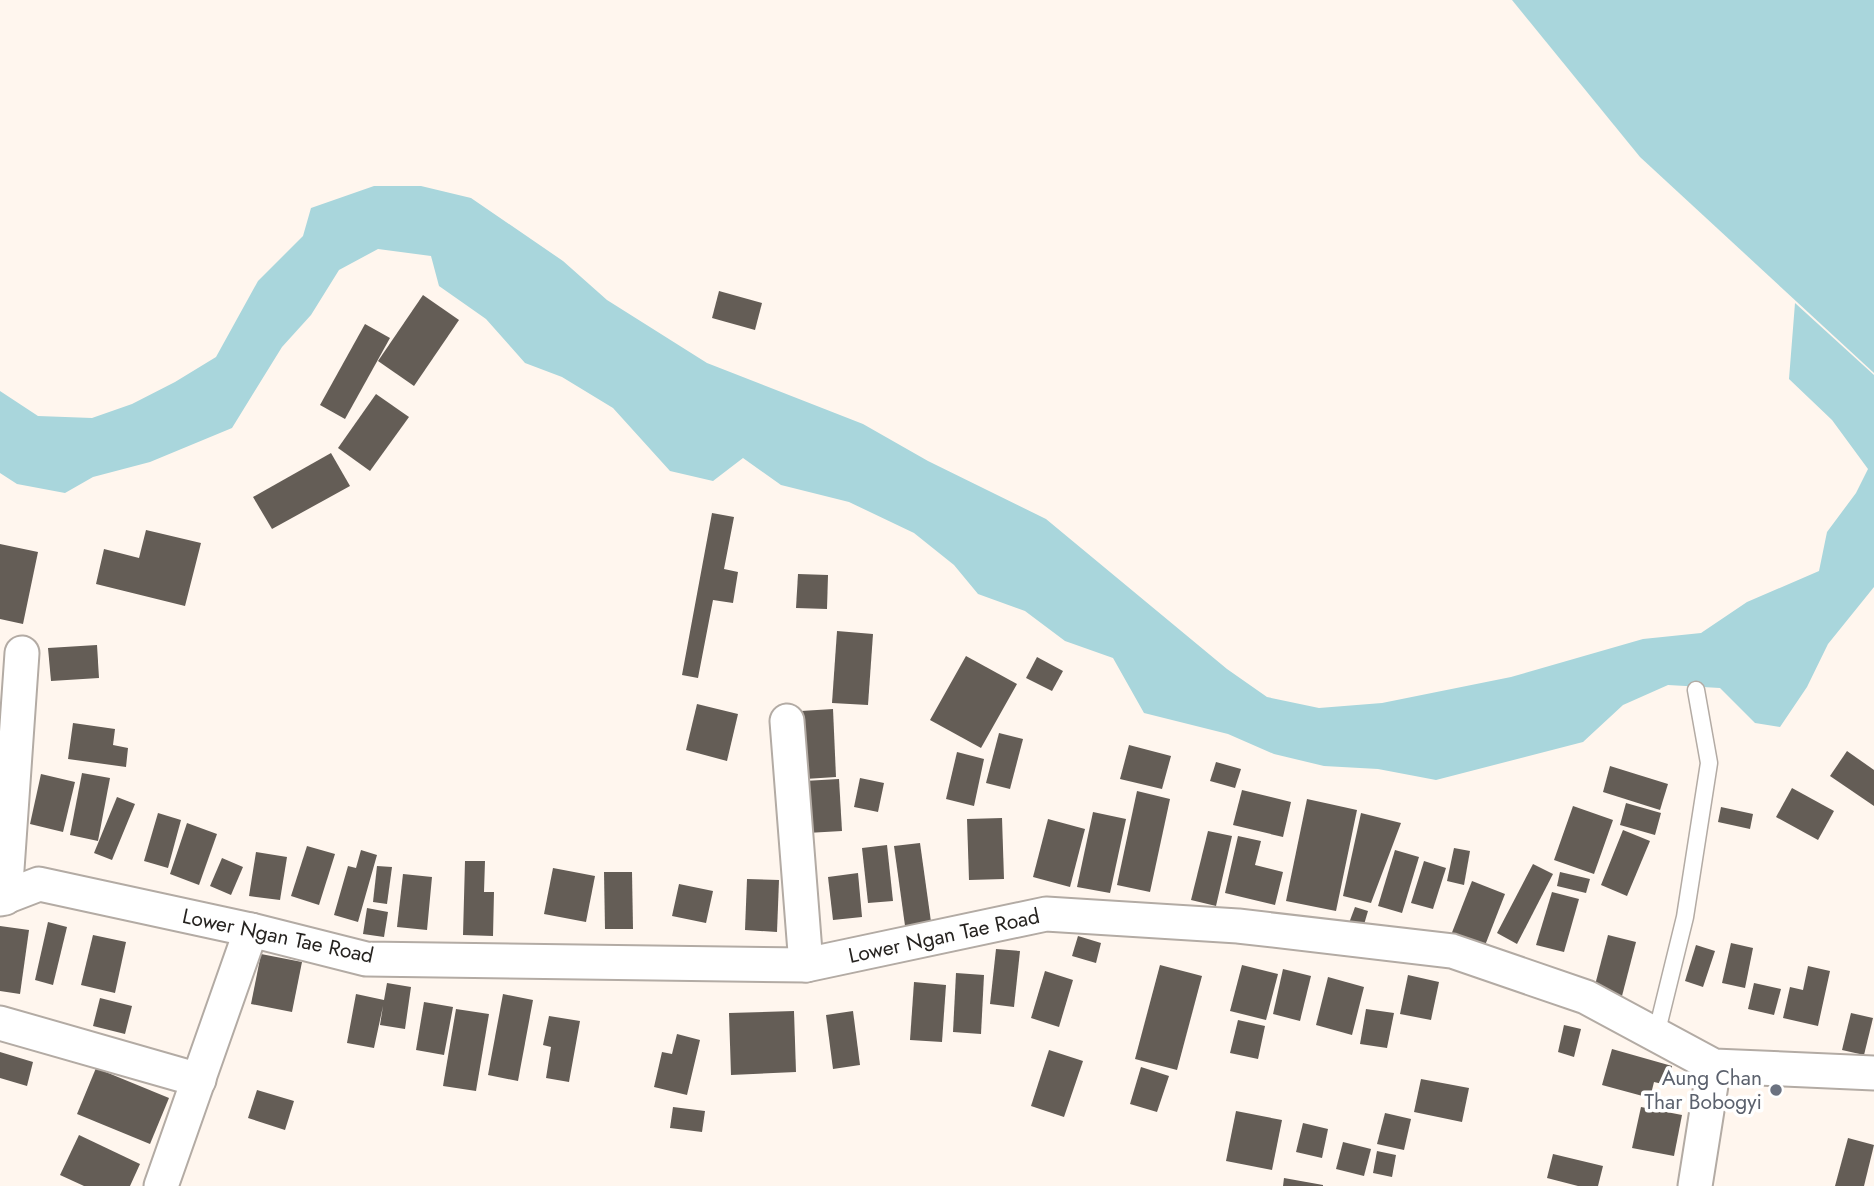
<svg xmlns="http://www.w3.org/2000/svg" width="1874" height="1186" viewBox="0 0 1874 1186" font-family="Jost,sans-serif">
  <style>
    .water { fill: #a9d6dc }
    .building { fill: #645d56 }
    .lines { fill: none; stroke-linecap: round; stroke-linejoin: round }
    .service-casing { stroke: #b3aba4; stroke-width: 19 }
    .minor-casing { stroke: #b3aba4; stroke-width: 37 }
    .service { stroke: #fff; stroke-width: 16 }
    .minor { stroke: #fff; stroke-width: 33 }
    .worship-dot { fill: #6b7280; stroke: #fff; stroke-width: 2.5 }
    .labels { text-anchor: middle; stroke-width: 7; stroke-linejoin: round; paint-order: stroke }
    .street-label { font-size: 21px; fill: #262320; stroke: #fff }
    .worship-label { font-size: 21px; fill: #5b616d; stroke: #fff; text-anchor: end }
  </style>
  <rect width="100%" height="100%" fill="#fff6ee"/>
  <g class="water">
    <path d="M1512 0H1874V373L1640 157Z"/>
    <path d="M374 186H421L471 198 563 261 607 300 707 363 863 424 928 461 1046 519 1227 669 1267 697 1319 708 1382 703 1511 677 1643 639 1701 633 1747 602 1819 571 1827 532 1856 493 1868 469 1832 420 1789 379 1795 303 1874 375V587L1828 644 1807 687 1780 727 1755 723 1720 688 1668 685 1623 705 1583 742 1436 780 1378 769 1324 766 1274 754 1228 734 1144 713 1113 658 1065 641 1025 611 978 594 954 565 914 533 849 502 781 485 743 458 713 481 670 471 613 408 562 377 525 363 486 319 439 286 431 256 378 249 339 270 311 315 282 347 232 428 150 462 93 477 65 493 17 484 0 473V391L38 416 92 418 132 404 175 382 216 357 258 281 303 236 311 208Z"/>
  </g>
  <g class="building">
    <path d="M719 291 762 303 755 330 712 318Z"/>
    <path d="M423 295 459 320 414 386 378 361Z"/>
    <path d="M365 324 390 338 345 419 320 405Z"/>
    <path d="M376 394 409 417 370 471 338 448Z"/>
    <path d="M331 453 350 486 272 529 253 497Z"/>
    <path d="M712 513 734 517 724 569 738 572 733 603 713 600 698 678 682 675Z"/>
    <path d="M146 530 201 543 185 606 96 584 104 549 139 558Z"/>
    <path d="M0 544 38 552 23 624 0 619Z"/>
    <path d="M798 574 828 575 827 609 796 608Z"/>
    <path d="M837 631 873 634 868 705 832 703Z"/>
    <path d="M97 645 99 678 51 681 48 648Z"/>
    <path d="M966 656 1017 684 981 748 930 720Z"/>
    <path d="M1037 657 1063 671 1052 691 1026 678Z"/>
    <path d="M697 704 738 714 727 761 686 750Z"/>
    <path d="M833 709 836 777 805 779 801 711Z"/>
    <path d="M73 723 115 729 113 745 128 748 126 767 68 759Z"/>
    <path d="M999 733 1023 739 1010 789 986 783Z"/>
    <path d="M1129 745 1171 756 1162 789 1120 779Z"/>
    <path d="M1847 751 1874 770V806L1830 776Z"/>
    <path d="M957 752 984 759 974 806 946 799Z"/>
    <path d="M1216 762 1241 769 1235 788 1210 781Z"/>
    <path d="M1610 766 1668 784 1660 810 1603 792Z"/>
    <path d="M82 773 110 778 98 841 70 835Z"/>
    <path d="M41 774 75 782 63 832 30 824Z"/>
    <path d="M860 778 884 783 878 812 854 807Z"/>
    <path d="M839 779 842 831 807 833 804 781Z"/>
    <path d="M1792 788 1834 811 1818 840 1776 817Z"/>
    <path d="M1242 790 1291 802 1283 837 1233 825Z"/>
    <path d="M1137 791 1170 799 1150 892 1117 885Z"/>
    <path d="M117 797 135 804 112 860 94 853Z"/>
    <path d="M1307 799 1357 810 1336 911 1286 901Z"/>
    <path d="M1626 803 1661 813 1655 835 1620 825Z"/>
    <path d="M1573 806 1613 820 1594 874 1554 860Z"/>
    <path d="M1721 807 1753 814 1750 829 1718 822Z"/>
    <path d="M1093 812 1126 819 1110 893 1077 887Z"/>
    <path d="M158 813 181 820 168 868 144 861Z"/>
    <path d="M1361 813 1401 823 1371 903 1343 896Z"/>
    <path d="M1002 818 1004 879 969 880 967 819Z"/>
    <path d="M1048 819 1085 829 1070 887 1033 877Z"/>
    <path d="M187 823 217 834 199 885 170 874Z"/>
    <path d="M1623 830 1650 841 1627 896 1601 885Z"/>
    <path d="M1208 831 1232 836 1216 906 1191 900Z"/>
    <path d="M1238 836 1261 841 1255 865 1283 872 1275 905 1225 893Z"/>
    <path d="M920 843 932 929 906 933 894 846Z"/>
    <path d="M887 845 893 901 868 903 862 848Z"/>
    <path d="M307 846 335 854 319 905 291 896Z"/>
    <path d="M1454 848 1470 851 1464 885 1447 881Z"/>
    <path d="M361 850 377 855 358 922 334 915 348 866 356 868Z"/>
    <path d="M1395 850 1419 857 1402 913 1378 906Z"/>
    <path d="M256 852 287 857 280 900 249 896Z"/>
    <path d="M222 858 243 867 231 895 210 886Z"/>
    <path d="M465 861H485L484 892H494L493 936 463 935Z"/>
    <path d="M1424 861 1446 868 1433 909 1411 903Z"/>
    <path d="M1533 864 1553 874 1517 944 1497 933Z"/>
    <path d="M377 866 392 867 387 904 373 902Z"/>
    <path d="M553 868 595 876 586 922 544 914Z"/>
    <path d="M604 872H632L633 929H605Z"/>
    <path d="M1560 872 1590 879 1586 893 1557 886Z"/>
    <path d="M858 873 862 917 833 920 828 877Z"/>
    <path d="M403 874 432 877 427 930 397 927Z"/>
    <path d="M747 879 779 880 777 932 745 930Z"/>
    <path d="M1472 881 1505 894 1484 948 1451 935Z"/>
    <path d="M679 884 713 891 706 923 672 916Z"/>
    <path d="M1552 892 1579 899 1564 952 1536 945Z"/>
    <path d="M1355 907 1368 911 1363 928 1349 923Z"/>
    <path d="M367 908 388 912 384 937 363 934Z"/>
    <path d="M48 922 67 927 53 985 35 980Z"/>
    <path d="M0 926 29 930 20 994 0 991Z"/>
    <path d="M93 935 126 942 115 993 81 985Z"/>
    <path d="M1608 935 1636 942 1622 996 1594 989Z"/>
    <path d="M1078 936 1101 943 1096 963 1072 956Z"/>
    <path d="M1731 943 1753 948 1745 988 1722 983Z"/>
    <path d="M1696 945 1715 951 1703 987 1685 981Z"/>
    <path d="M996 949 1020 951 1014 1007 990 1004Z"/>
    <path d="M261 954 302 962 292 1012 251 1004Z"/>
    <path d="M1160 965 1202 976 1177 1070 1135 1059Z"/>
    <path d="M1242 965 1278 974 1266 1020 1230 1011Z"/>
    <path d="M1808 966 1830 971 1818 1026 1783 1018 1790 987 1803 990Z"/>
    <path d="M1283 969 1311 976 1300 1021 1273 1014Z"/>
    <path d="M1045 971 1073 980 1059 1027 1031 1018Z"/>
    <path d="M956 973 984 975 981 1034 953 1032Z"/>
    <path d="M1408 975 1439 982 1431 1020 1400 1014Z"/>
    <path d="M1328 977 1364 987 1352 1035 1316 1025Z"/>
    <path d="M914 982 946 985 942 1042 910 1040Z"/>
    <path d="M387 983 411 987 405 1029 380 1025 383 1006 374 1048 347 1043 356 994 384 1000Z"/>
    <path d="M1754 983 1781 989 1774 1015 1748 1009Z"/>
    <path d="M503 994 533 1000 518 1081 488 1075Z"/>
    <path d="M100 998 132 1006 125 1034 93 1026Z"/>
    <path d="M424 1002 453 1007 444 1055 416 1050Z"/>
    <path d="M456 1009 489 1014 476 1091 443 1086Z"/>
    <path d="M1366 1009 1394 1013 1387 1048 1360 1044Z"/>
    <path d="M794 1011 796 1072 731 1075 729 1013Z"/>
    <path d="M853 1011 860 1065 833 1069 826 1015Z"/>
    <path d="M1851 1013 1873 1018 1864 1055 1842 1050Z"/>
    <path d="M549 1016 580 1021 569 1082 546 1078 551 1047 543 1045Z"/>
    <path d="M1238 1020 1265 1026 1258 1059 1230 1053Z"/>
    <path d="M1564 1025 1581 1029 1574 1057 1558 1052Z"/>
    <path d="M677 1034 700 1040 687 1095 654 1087 662 1052 672 1054Z"/>
    <path d="M1612 1049 1672 1066 1667 1085 1654 1082 1650 1098 1602 1085Z"/>
    <path d="M1049 1050 1083 1061 1064 1117 1031 1106Z"/>
    <path d="M0 1052 33 1062 27 1086 0 1078Z"/>
    <path d="M1141 1067 1169 1076 1157 1112 1130 1104Z"/>
    <path d="M96 1068 169 1098 150 1144 77 1114Z"/>
    <path d="M1421 1079 1469 1088 1462 1122 1414 1112Z"/>
    <path d="M257 1090 294 1101 285 1130 248 1118Z"/>
    <path d="M673 1107 705 1111 702 1132 670 1128Z"/>
    <path d="M1641 1107 1682 1115 1674 1156 1632 1148Z"/>
    <path d="M1236 1111 1282 1120 1272 1170 1226 1161Z"/>
    <path d="M1385 1113 1411 1119 1404 1150 1377 1144Z"/>
    <path d="M1303 1123 1328 1129 1322 1158 1296 1152Z"/>
    <path d="M79 1135 140 1164 130 1186H84L60 1175Z"/>
    <path d="M1848 1138 1874 1145 1864 1186H1835Z"/>
    <path d="M1343 1142 1371 1149 1364 1176 1336 1169Z"/>
    <path d="M1377 1151 1396 1155 1392 1177 1373 1173Z"/>
    <path d="M1553 1154 1603 1166 1598 1186H1578L1547 1178Z"/>
    <path d="M1284 1178 1323 1185V1186H1283Z"/>
  </g>
  <g class="lines">
    <defs>
      <path id="service" d="M1656 1035 1685 917 1709 763 1696 690"/>
      <g id="minor">
        <path d="M787 721 806 965"/>
        <path d="M5 898 22 653"/>
        <path d="M0 899 39 884 251 930 366 959 806 965 1046 914 1238 926 1452 951 1586 997 1714 1066 1874 1073"/>
        <path d="M0 1023 199 1080"/>
        <path d="M161 1186 251 930"/>
        <path d="M1695 1186 1714 1066"/>
      </g>
    </defs>
    <use href="#service" class="service-casing"/>
    <use href="#minor" class="minor-casing"/>
    <use href="#service" class="service"/>
    <use href="#minor" class="minor"/>
  </g>
  <circle class="worship-dot" cx="1776" cy="1090" r="7"/>
  <g class="labels">
    <g class="street-label">
      <text transform="translate(278 936) rotate(12)" y="7">Lower Ngan Tae Road</text>
      <text transform="translate(944 936) rotate(-12)" y="7">Lower Ngan Tae Road</text>
    </g>
    <g class="worship-label">
      <text x="1762" y="1085">Aung Chan<tspan x="1762" dy="24">Thar Bobogyi</tspan></text>
    </g>
  </g>
</svg>
